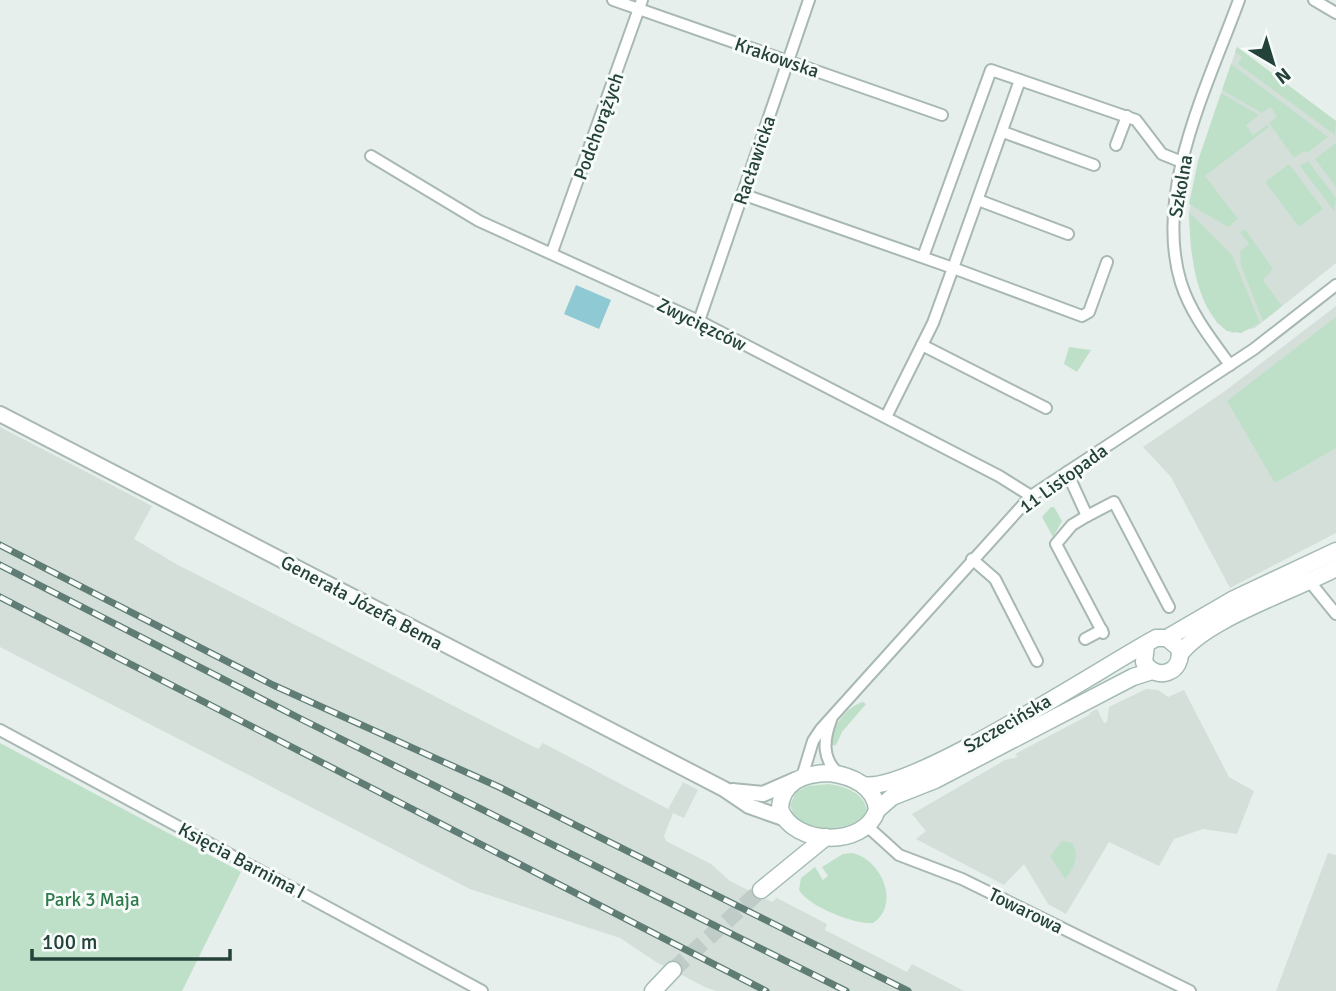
<svg xmlns="http://www.w3.org/2000/svg" width="1336" height="991" viewBox="0 0 1336 991" font-family="Signika,sans-serif">
  <style>
    .built { fill: #d4dfda }
    .green { fill: #bfe0c8 }
    .water { fill: #8ec9d4 }
    .lines { fill: none; stroke-linecap: round; stroke-linejoin: round }
    .secondary-tunnel { stroke: #bfccc8; stroke-width: 16; stroke-dasharray: 16 8; stroke-linecap: butt }
    .minor-casing { stroke: #a8b8b2; stroke-width: 14 }
    .tertiary-casing { stroke: #a8b8b2; stroke-width: 18 }
    .secondary-casing { stroke: #a4bbb3; stroke-width: 19 }
    .minor { stroke: #fff; stroke-width: 10 }
    .tertiary { stroke: #fff; stroke-width: 14 }
    .secondary { stroke: #fff; stroke-width: 16 }
    .rail-casing { stroke: #5f7d75; stroke-width: 7 }
    .rail { stroke: #f7fbf9; stroke-width: 4.5; stroke-dasharray: 13; stroke-linecap: butt }
    .labels { text-anchor: middle; stroke-width: 6; stroke-linejoin: round; paint-order: stroke }
    .street-label { font-size: 19px; fill: #24423a; stroke: #f7fbf9 }
    .park-label { font-size: 19px; fill: #2d7a4b; stroke: #f7fbf9 }
  </style>
  <rect width="100%" height="100%" fill="#e6efeb"/>
  <g class="built">
    <path d="M1237 47 1336 121V263L1255 328 1232 333 1217 323 1200 288 1191 249 1189 212 1198 161Z"/>
    <path d="M1336 306V533L1230 588 1171 477 1143 447 1225 391Z"/>
    <path d="M0 427 152 506 134 539 178 565 538 749 543 743 668 809 683 782 698 790 684 818 673 813 664 836 666 841 711 864 730 881 772 902 777 898 827 924 825 930 907 972 912 964 964 991H717L707 988 656 962 620 938 470 889 0 647Z"/>
    <path d="M1146 689 1158 690 1168 697 1184 690 1229 777 1254 791 1237 834 1203 829 1174 839 1159 866 1109 842 1066 914 1048 904 1024 864 1004 885 916 839 926 831 912 814 1005 760 1018 757 1015 754 1089 715 1091 712 1097 709 1104 723 1107 722 1109 707Z"/>
    <path d="M1328 853 1336 855V991H1276Z"/>
  </g>
  <g class="green">
    <path d="M1237 47 1336 121 1335 135 1238 64 1242 57 1235 52Z"/>
    <path d="M1231 64 1328 137 1307 153 1304 151 1294 158 1269 123 1277 116 1270 107 1262 113 1222 90Z"/>
    <path d="M1221 93 1259 115 1246 125 1253 135 1267 125 1269 127 1205 176 1238 219 1228 227 1189 204 1198 161Z"/>
    <path d="M1336 143V187L1315 159Z"/>
    <path d="M1308 161 1336 198 1334 211 1300 166Z"/>
    <path d="M1289 164 1323 209 1299 227 1265 182Z"/>
    <path d="M1189 212 1232 255 1260 323 1241 333 1227 331C1194 307 1190 249 1189 212Z"/>
    <path d="M1245 229 1273 269 1263 280 1282 306 1263 321 1241 266 1240 251 1249 244 1240 232Z"/>
    <path d="M1336 317V448L1275 483 1227 401Z"/>
    <path d="M1069 347 1091 350 1077 372 1064 364Z"/>
    <path d="M1051 507H1054L1062 521 1053 537 1042 517Z"/>
    <path d="M863 702 866 704 842 732 836 745 829 746C831 728 846 707 863 702Z"/>
    <path d="M0 743 241 872 182 991H0Z"/>
    <path d="M828 784C844 786 864 792 867 811L861 820C840 831 815 831 795 818L790 805 796 792 808 786Z"/>
    <path d="M1062 841 1072 843C1080 855 1074 869 1065 879L1050 856Z"/>
    <path d="M852 853C880 858 902 904 873 923 855 925 808 906 799 890L801 878 815 867 823 880 828 876 822 867 843 854Z"/>
  </g>
  <path class="water" d="M576 285 611 300 599 329 564 314Z"/>
  <g class="lines">
    <path class="secondary-tunnel" d="M673 970 761 890"/>
    <defs>
      <g id="minor">
        <path d="M613 0 942 115"/>
        <path d="M1314 0 1336 13"/>
        <path d="M1020 80 953 268 1082 316 1089 312 1107 262"/>
        <path d="M1003 132 1094 165"/>
        <path d="M1116 145 1127 116"/>
        <path d="M371 156 479 221 699 321 999 476 1031 496"/>
        <path d="M742 194 953 268 933 323 886 417"/>
        <path d="M978 200 1068 234"/>
        <path d="M552 252 642 0"/>
        <path d="M923 257 991 70 1136 120 1162 154 1182 162"/>
        <path d="M699 321 809 0"/>
        <path d="M922 345 1046 408"/>
        <path d="M1230 365C1211 339 1191 314 1181 283 1153 192 1208 85 1239 0"/>
        <path d="M1067 472 1087 516 1114 502 1169 607"/>
        <path d="M1087 516 1072 525 1056 544 1103 633"/>
        <path d="M972 559 995 579 1037 661"/>
        <path d="M1310 582 1336 614"/>
        <path d="M1085 639 1102 630"/>
        <path d="M831 720C823 741 822 760 840 775"/>
        <path d="M0 730 482 991"/>
        <path d="M802 777 813 741 821 729 1031 496 1254 349 1336 285"/>
        <path d="M867 826 899 855 962 879 1190 991"/>
      </g>
      <g id="tertiary">
        <path d="M0 414 724 789 749 806 783 818"/>
        <path d="M732 791 763 794 795 780"/>
      </g>
      <g id="secondary">
        <path d="M1167 638 1234 599 1336 551"/>
        <path d="M1180 654C1207 618 1294 591 1336 568"/>
        <path d="M830 773C852 776 875 786 877 810 865 848 793 846 780 809 781 781 806 773 830 773Z"/>
        <path d="M863 785C910 794 1104 666 1156 638H1167L1179 648C1185 672 1156 683 1144 662L1146 645"/>
        <path d="M877 810 892 797 935 780 1133 677 1152 671"/>
        <path d="M761 890 826 837"/>
        <path d="M653 991 673 970"/>
      </g>
    </defs>
    <use href="#minor" class="minor-casing"/>
    <use href="#tertiary" class="tertiary-casing"/>
    <use href="#secondary" class="secondary-casing"/>
    <use href="#minor" class="minor"/>
    <use href="#tertiary" class="tertiary"/>
    <use href="#secondary" class="secondary"/>
    <defs>
      <g id="rail">
        <path d="M0 545 273 685 499 787 908 991"/>
        <path d="M0 565 301 719 846 991"/>
        <path d="M0 597 766 991"/>
      </g>
    </defs>
    <use href="#rail" class="rail-casing"/>
    <use href="#rail" class="rail"/>
  </g>
  <g class="labels">
    <g class="street-label">
      <text transform="translate(777 57) rotate(19)" y="7">Krakowska</text>
      <text transform="translate(598 126) rotate(-70)" y="7">Podchorążych</text>
      <text transform="translate(754 160) rotate(-71)" y="7">Racławicka</text>
      <text transform="translate(1180 186) rotate(-80)" y="7">Szkolna</text>
      <text transform="translate(702 324) rotate(26)" y="7">Zwycięzców</text>
      <text transform="translate(1063 478) rotate(-36)" y="7">11 Listopada</text>
      <text transform="translate(362 602) rotate(28)" y="7">Generała Józefa Bema</text>
      <text transform="translate(1007 723) rotate(-30)" y="7">Szczecińska</text>
      <text transform="translate(242 860) rotate(28)" y="7">Księcia Barnima I</text>
      <text transform="translate(1026 910) rotate(26)" y="7">Towarowa</text>
    </g>
    <g class="park-label">
      <text x="92" y="906">Park 3 Maja</text>
    </g>
  </g>
  <g transform="translate(1273 63) rotate(142)" stroke="#f7fbf9" stroke-width="5" paint-order="stroke">
  <path d="M0-5L12 26L0 18L-12 26Z" fill="#24423a"/>
  <text y="-10" font-size="19" font-weight="bold" text-anchor="middle" fill="#24423a">N</text>
  </g>
  <path d="M32 949v10h198v-10" fill="none" stroke="#24423a" stroke-width="3.5"/>
  <text x="42" y="949" font-size="21" fill="#24423a" stroke="#f7fbf9" stroke-width="5" paint-order="stroke">100 m</text>
</svg>
